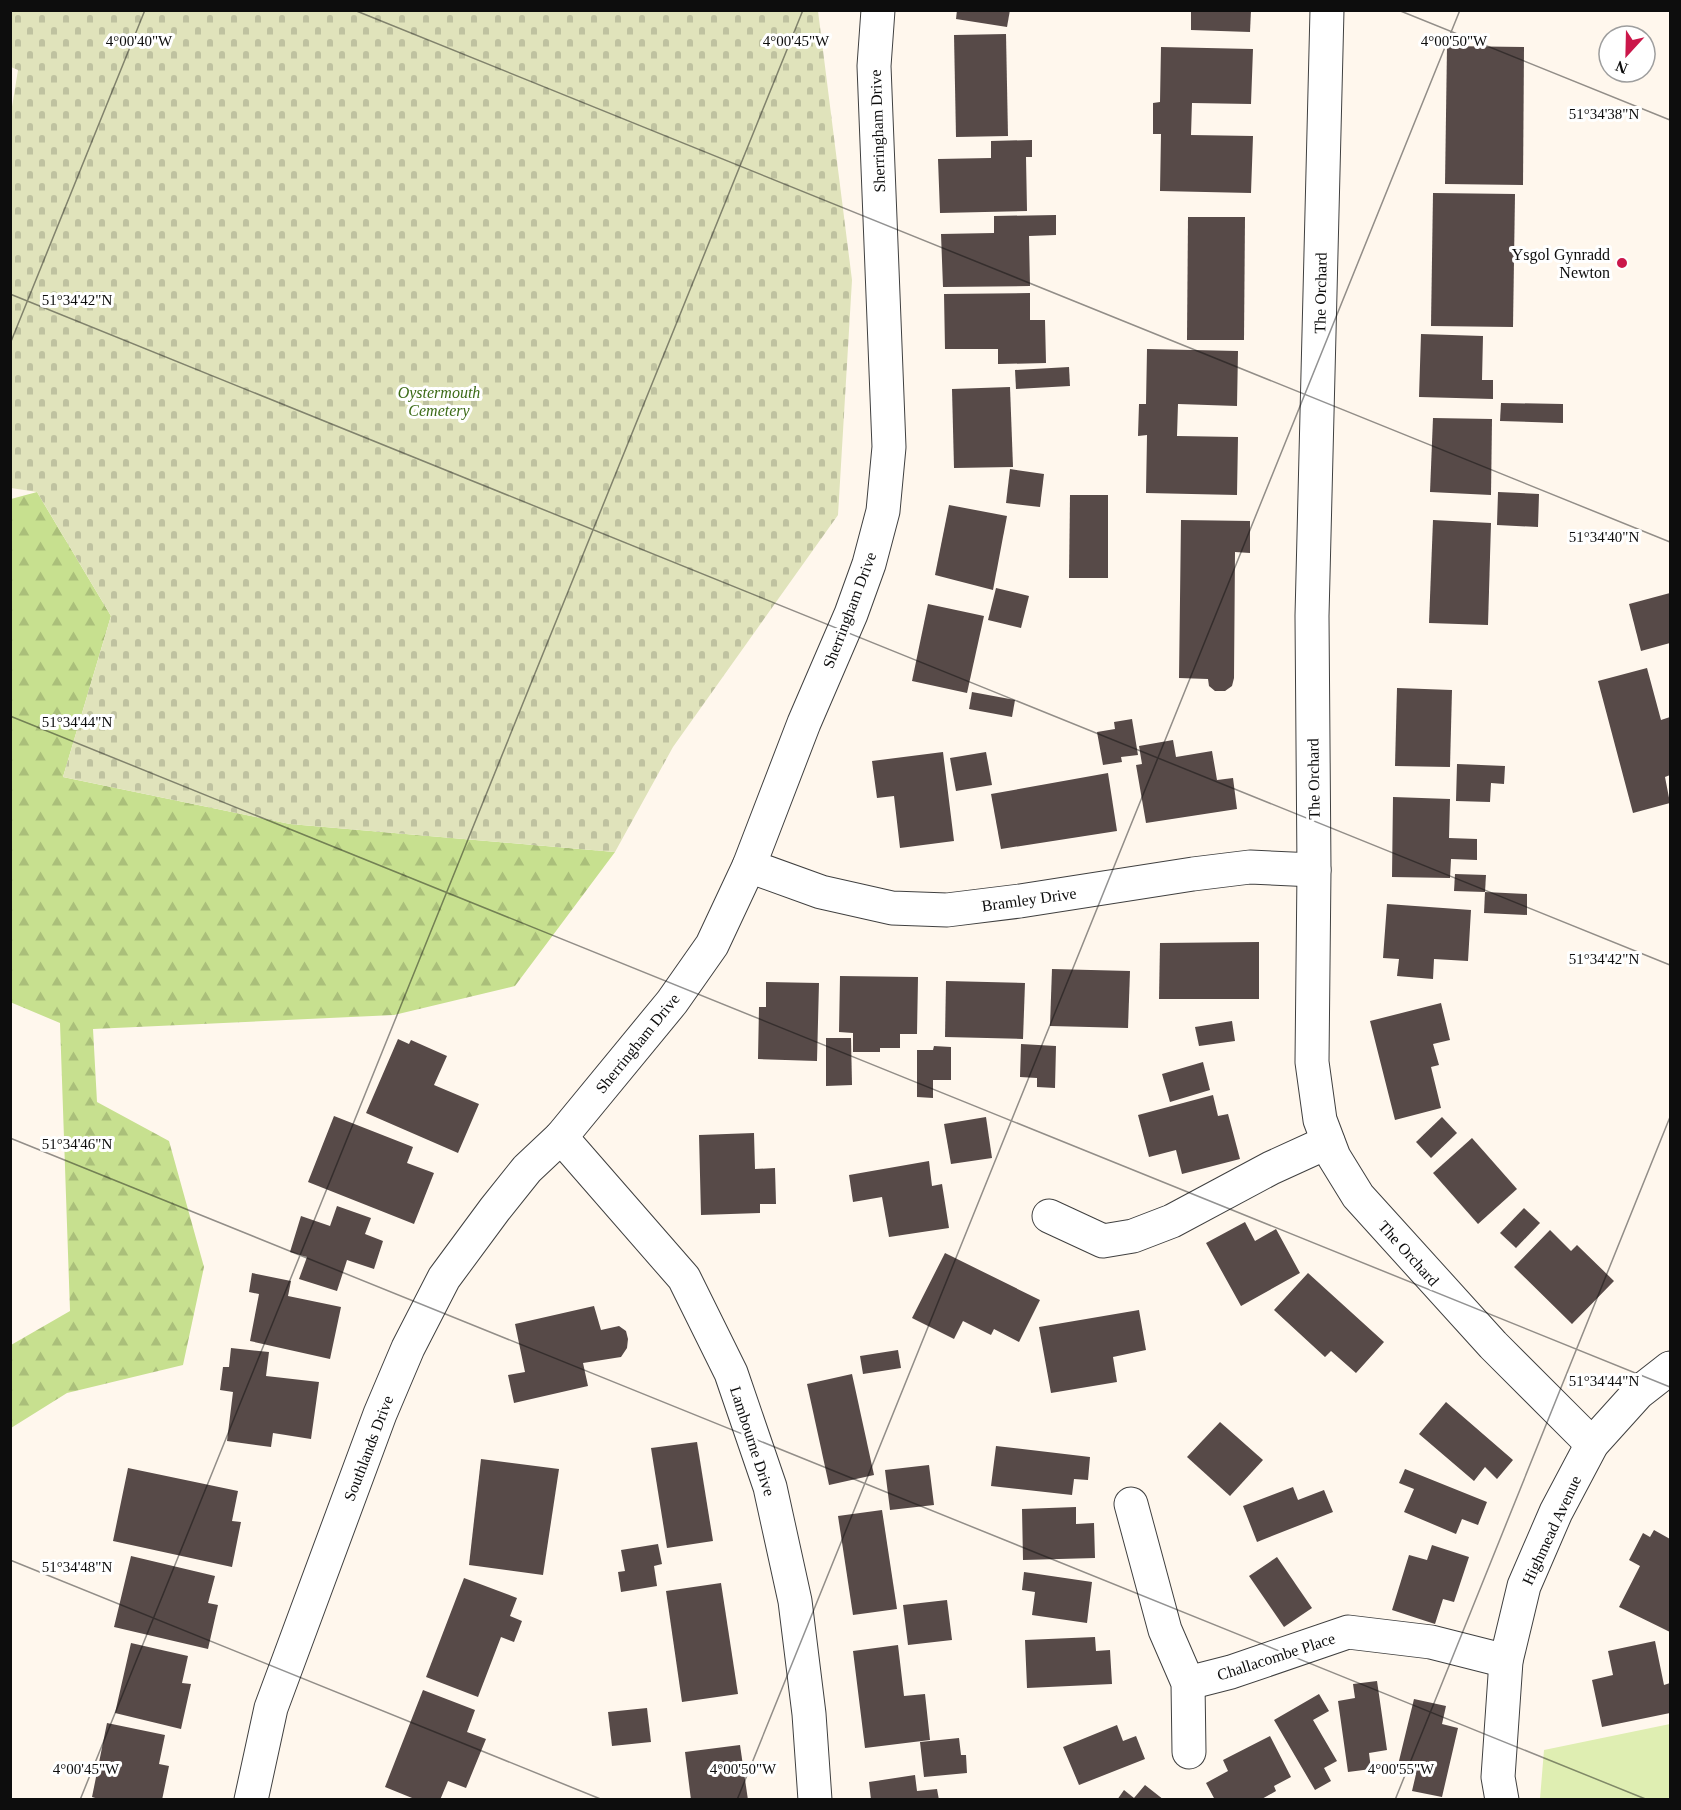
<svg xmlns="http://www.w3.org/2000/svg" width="1681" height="1810" viewBox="0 0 1681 1810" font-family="Georgia,serif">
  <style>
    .grass { fill: #dfeeb2 }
    .forest { fill: url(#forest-firs) }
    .cemetery { fill: url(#cemetery-stones) }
    .building { fill: #574a48 }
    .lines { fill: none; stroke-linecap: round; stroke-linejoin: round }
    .street-casing { stroke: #404040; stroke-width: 35 }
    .street { stroke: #fff; stroke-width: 33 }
    .ticks { fill: none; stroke: #0d0d0d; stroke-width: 1.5; stroke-opacity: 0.45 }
    .poi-dot { fill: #cb174a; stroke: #fff; stroke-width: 2 }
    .labels { text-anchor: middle; stroke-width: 6; stroke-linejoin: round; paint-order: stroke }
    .street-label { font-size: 16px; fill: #0d0d0d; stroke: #fff }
    .poi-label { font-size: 16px; fill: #0d0d0d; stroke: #fff; text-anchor: end }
    .park-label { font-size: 16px; font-style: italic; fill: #3c6b17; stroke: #fff }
    .ticks-label { font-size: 15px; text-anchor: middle; fill: #0d0d0d; stroke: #fff; stroke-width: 6; stroke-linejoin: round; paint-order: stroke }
  </style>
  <defs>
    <pattern id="forest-firs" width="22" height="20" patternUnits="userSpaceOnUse" patternTransform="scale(1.5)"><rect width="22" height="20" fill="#c7e08f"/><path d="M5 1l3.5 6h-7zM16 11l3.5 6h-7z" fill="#aabf7a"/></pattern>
    <pattern id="cemetery-stones" width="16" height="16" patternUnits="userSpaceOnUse" patternTransform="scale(1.5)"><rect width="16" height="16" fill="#e0e3bb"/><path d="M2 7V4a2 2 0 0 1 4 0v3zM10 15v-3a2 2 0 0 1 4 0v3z" fill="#bfc2a0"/></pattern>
  </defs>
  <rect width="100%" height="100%" fill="#fff7ed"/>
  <path class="grass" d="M1670 1724V1799H1540L1544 1750Z"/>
  <path class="forest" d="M37 492 111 616 63 777 290 824 615 852 515 986 394 1015 93 1029 97 1102 169 1141 204 1267 183 1365 67 1393 11 1428V1345L70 1311 60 1023 10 1002 11 499Z"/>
  <path class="cemetery" d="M10 11H818L852 280 838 515 673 747 615 852 290 824 63 777 111 616 37 492 11 488 10 119 18 70 11 67Z"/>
  <g class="building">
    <path d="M957 10H1010L1007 27 956 19Z"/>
    <path d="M1191 10H1251L1250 32 1191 30Z"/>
    <path d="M1006 34 1008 136 956 137 954 35Z"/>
    <path d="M1447 46 1524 47 1523 185 1445 184Z"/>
    <path d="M1161 47 1253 49 1251 104 1192 103 1191 135 1253 136 1251 193 1160 191 1161 134H1153V103L1160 102Z"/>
    <path d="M1032 140V157H1026L1027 211 940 213 938 159 991 158V141Z"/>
    <path d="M1433 193 1515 194 1513 327 1431 326Z"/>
    <path d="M1056 215V235L1029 236 1030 286 943 287 941 234 994 233V216Z"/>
    <path d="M1188 217H1245L1244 340H1187Z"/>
    <path d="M1030 293V320H1045L1046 363 998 364V349H945L944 294Z"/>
    <path d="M1421 334 1483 336 1482 380H1493V399L1419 397Z"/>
    <path d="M1147 349 1238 351 1237 406 1178 404 1177 436 1238 437 1237 495 1146 493 1147 435 1138 436 1139 404H1146Z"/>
    <path d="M1069 367 1070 386 1016 389 1015 370Z"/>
    <path d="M1010 387 1013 467 954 468 952 389Z"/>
    <path d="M1501 403 1563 404V423L1500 421Z"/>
    <path d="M1433 418 1492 419 1491 495 1430 492Z"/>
    <path d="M1010 469 1044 474 1040 507 1006 503Z"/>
    <path d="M1498 492 1539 494 1538 527 1497 525Z"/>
    <path d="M1070 495H1108V578H1069Z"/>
    <path d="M949 505 1007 516 993 590 935 575Z"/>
    <path d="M1181 520 1250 521V553L1235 552 1234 678 1232 686 1225 691H1215L1209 686 1208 679 1179 678Z"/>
    <path d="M1433 520 1491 523 1488 625 1429 623Z"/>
    <path d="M996 588 1029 596 1021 628 988 620Z"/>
    <path d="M1670 593V643L1641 651 1629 604Z"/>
    <path d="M928 604 984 616 967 693 912 681Z"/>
    <path d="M1647 668 1661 720 1670 717V775L1665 777 1670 803 1633 813 1598 681Z"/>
    <path d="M1397 688 1452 690 1450 767 1395 766Z"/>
    <path d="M972 692 1015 700 1012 717 969 709Z"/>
    <path d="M1132 719 1138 755 1121 757 1122 762 1103 765 1097 732 1115 729 1114 722Z"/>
    <path d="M1173 740 1176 757 1212 751 1217 780 1233 778 1237 809 1146 823 1136 765 1142 764 1139 746Z"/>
    <path d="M943 752 954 841 900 848 894 796 877 798 872 761Z"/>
    <path d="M986 752 992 785 956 791 950 758Z"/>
    <path d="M1457 764 1505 766 1504 784 1491 783 1490 802 1456 801Z"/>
    <path d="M1108 773 1117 831 1001 849 991 794Z"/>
    <path d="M1393 797 1450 799 1449 838 1477 839V860L1451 859 1450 878 1392 877Z"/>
    <path d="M1455 874 1486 875 1485 892 1454 891Z"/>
    <path d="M1485 892 1527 894V915L1484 913Z"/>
    <path d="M1387 904 1471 910 1468 961 1434 959 1433 979 1397 976 1399 959 1383 958Z"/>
    <path d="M1259 942V999H1159L1160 943Z"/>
    <path d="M1052 969 1130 971 1128 1028 1050 1026Z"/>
    <path d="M840 976 918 977 917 1034H900V1048H880V1052H853V1033L839 1032Z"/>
    <path d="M946 981 1025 983 1023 1039 945 1037Z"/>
    <path d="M766 982 819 983 817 1061 758 1059 759 1007H766Z"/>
    <path d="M1441 1003 1450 1040 1433 1044 1439 1065 1431 1067 1441 1108 1395 1120 1370 1021Z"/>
    <path d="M1232 1021 1235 1041 1199 1046 1195 1027Z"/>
    <path d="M826 1038H851L852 1085 826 1086Z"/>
    <path d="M398 1039 409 1044 411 1040 447 1056 434 1085 479 1104 458 1153 366 1113Z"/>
    <path d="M1021 1044 1056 1046 1055 1088 1037 1087V1078L1020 1077Z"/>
    <path d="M934 1046 951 1047V1080H933V1098L917 1097V1050H933Z"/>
    <path d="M1203 1062 1210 1090 1170 1102 1162 1074Z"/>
    <path d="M1213 1095 1218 1116 1228 1114 1240 1159 1182 1174 1176 1150 1149 1157 1138 1115Z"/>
    <path d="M334 1116 413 1147 407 1163 434 1173 414 1224 308 1182Z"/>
    <path d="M986 1117 992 1158 951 1164 944 1124Z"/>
    <path d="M1442 1117 1457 1133 1431 1158 1416 1142Z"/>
    <path d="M754 1133 755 1169 775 1168 776 1204H760V1213L701 1215 699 1135Z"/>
    <path d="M1472 1138 1517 1189 1478 1224 1433 1173Z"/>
    <path d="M929 1161 932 1186 942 1184 949 1228 889 1237 882 1197 853 1202 849 1175Z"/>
    <path d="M337 1206 371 1218 365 1234 383 1241 374 1269 347 1260 337 1291 299 1279 307 1257 290 1252 301 1216 330 1226Z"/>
    <path d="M1524 1208 1540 1223 1516 1248 1500 1233Z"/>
    <path d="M1245 1222 1255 1241 1276 1229 1300 1273 1241 1306 1206 1243Z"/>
    <path d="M1550 1230 1571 1251 1577 1245 1614 1281 1572 1324 1514 1267Z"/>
    <path d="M945 1253 1040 1300 1019 1342 994 1329 991 1335 963 1321 954 1339 912 1318Z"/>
    <path d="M252 1273 291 1281 288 1296 341 1307 330 1359 250 1341 259 1294 249 1292Z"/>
    <path d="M1308 1273 1384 1342 1356 1373 1331 1351 1325 1357 1274 1310Z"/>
    <path d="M594 1306 601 1330 619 1326 626 1331 628 1339 627 1348 621 1357 583 1363 588 1386 514 1403 508 1375 525 1372 515 1324Z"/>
    <path d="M1139 1310 1146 1350 1113 1357 1117 1382 1051 1393 1039 1327Z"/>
    <path d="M231 1348 269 1352 266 1376 319 1382 311 1439 273 1433 271 1447 227 1441 233 1392 220 1390 223 1367H229Z"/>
    <path d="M898 1350 901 1368 863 1374 860 1356Z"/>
    <path d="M852 1374 874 1475 829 1485 807 1384Z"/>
    <path d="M1446 1402 1513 1460 1497 1479 1485 1467 1474 1481 1419 1434Z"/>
    <path d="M1220 1422 1263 1460 1230 1496 1187 1457Z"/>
    <path d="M697 1442 713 1541 667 1548 651 1448Z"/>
    <path d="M996 1446 1090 1457 1088 1480 1074 1479 1072 1495 991 1486Z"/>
    <path d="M481 1459 559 1469 543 1575 469 1565Z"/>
    <path d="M929 1465 934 1505 890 1510 885 1470Z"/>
    <path d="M128 1468 238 1491 232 1521 241 1522 232 1567 113 1541Z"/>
    <path d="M1405 1469 1487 1502 1478 1525 1462 1519 1456 1534 1404 1512 1414 1489 1399 1483Z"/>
    <path d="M1293 1487 1298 1500 1324 1490 1333 1512 1257 1542 1243 1506Z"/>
    <path d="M1076 1507V1524L1094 1523 1095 1558 1023 1560 1022 1509Z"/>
    <path d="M882 1510 897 1609 853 1615 838 1516Z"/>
    <path d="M1654 1530 1670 1539V1632L1619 1607 1640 1566 1629 1560 1643 1533 1650 1537Z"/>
    <path d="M658 1544 662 1564 654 1566 657 1586 621 1592 618 1572 625 1571 621 1550Z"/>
    <path d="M1432 1545 1469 1557 1454 1602 1443 1599 1435 1624 1392 1610 1409 1555 1427 1560Z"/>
    <path d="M131 1556 215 1576 208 1603 218 1605 208 1649 114 1627Z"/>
    <path d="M1277 1557 1312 1608 1284 1627 1249 1576Z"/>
    <path d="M1024 1572 1092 1582 1087 1623 1032 1615 1035 1592 1022 1590Z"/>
    <path d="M464 1578 517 1598 510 1616 522 1621 514 1642 501 1637 478 1697 426 1677Z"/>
    <path d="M721 1583 738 1694 682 1702 666 1591Z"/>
    <path d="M947 1600 952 1640 908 1645 903 1605Z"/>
    <path d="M1095 1637 1096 1651 1110 1650 1112 1684 1027 1688 1025 1640Z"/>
    <path d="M1655 1641 1664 1685 1670 1683V1713L1602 1727 1592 1680 1613 1675 1608 1651Z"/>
    <path d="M131 1643 188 1656 182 1683 191 1684 181 1729 115 1713Z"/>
    <path d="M898 1645 904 1696 925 1694 930 1740 865 1748 853 1651Z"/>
    <path d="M1377 1681 1387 1750 1369 1753 1371 1769 1348 1772 1338 1701 1355 1698 1353 1684Z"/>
    <path d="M423 1690 475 1710 467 1732 486 1739 466 1788 448 1781 440 1800H417L385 1787Z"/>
    <path d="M1319 1694 1329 1711 1313 1720 1337 1761 1324 1768 1331 1781 1315 1790 1274 1720Z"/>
    <path d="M1414 1699 1446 1706 1442 1724 1458 1728 1442 1797 1412 1791 1416 1774 1397 1769Z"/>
    <path d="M647 1708 651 1742 612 1746 608 1712Z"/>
    <path d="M107 1723 165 1735 159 1764 169 1766 162 1800H102L92 1797Z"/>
    <path d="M1117 1725 1123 1741 1136 1736 1145 1759 1079 1785 1063 1747Z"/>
    <path d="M1270 1736 1291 1777 1274 1786 1276 1791 1260 1800H1215L1206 1783 1228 1771 1223 1760Z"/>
    <path d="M959 1738 961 1755H966L967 1773 924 1777 920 1742Z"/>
    <path d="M740 1745 748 1800H691L685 1752Z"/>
    <path d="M915 1775 917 1791 937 1789 939 1800H871L869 1782Z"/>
    <path d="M1145 1785 1164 1800H1117L1124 1790 1134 1798Z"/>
  </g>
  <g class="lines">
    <defs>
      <g id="street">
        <path d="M1327 10 1312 616 1314 870 1312 1062 1320 1120 1334 1157 1358 1196 1493 1345 1592 1444"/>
        <path d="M749 866 821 892 892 908 947 910 1020 901 1193 874 1250 867 1314 870"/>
        <path d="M561 1137 684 1278 731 1373 770 1487 795 1601 809 1714 815 1800"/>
        <path d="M1049 1216 1103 1241 1133 1236 1172 1221 1271 1168 1328 1142"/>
        <path d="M1131 1504 1165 1630 1188 1683 1189 1752"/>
        <path d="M1188 1683 1231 1672 1348 1632 1431 1642 1506 1661"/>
        <path d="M251 1800 271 1708 380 1414 408 1348 444 1278 495 1209 527 1169 561 1137 672 1002 712 945 749 866 804 723 851 614 869 564 883 511 889 447 874 66 878 10"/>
        <path d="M1502 1800 1498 1777 1506 1661 1524 1586 1556 1512 1592 1444 1638 1393 1670 1368"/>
      </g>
    </defs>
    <use href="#street" class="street-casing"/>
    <use href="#street" class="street"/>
  </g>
  <path class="ticks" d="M354 10 1670 542M1398 10 1670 120M10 294 1670 965M10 344 145 10M10 716 1670 1387M10 1138 1648 1800M10 1560 603 1800M80 1800 803 10M737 1800 1460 10M1395 1800 1670 1117"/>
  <circle class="poi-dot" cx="1622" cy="263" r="6"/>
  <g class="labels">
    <g class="street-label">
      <text transform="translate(877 131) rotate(-92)" y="6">Sherringham Drive</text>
      <text transform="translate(1320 293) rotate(-89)" y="6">The Orchard</text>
      <text transform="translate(849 610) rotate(-69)" y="6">Sherringham Drive</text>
      <text transform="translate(1313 779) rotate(-91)" y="6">The Orchard</text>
      <text transform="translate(1029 899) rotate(-8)" y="6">Bramley Drive</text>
      <text transform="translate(637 1043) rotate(-51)" y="6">Sherringham Drive</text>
      <text transform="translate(1409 1253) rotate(48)" y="6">The Orchard</text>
      <text transform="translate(753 1441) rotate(72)" y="6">Lambourne Drive</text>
      <text transform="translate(368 1448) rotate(-69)" y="6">Southlands Drive</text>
      <text transform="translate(1551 1530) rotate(-65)" y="6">Highmead Avenue</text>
      <text transform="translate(1276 1656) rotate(-18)" y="6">Challacombe Place</text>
    </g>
    <g class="poi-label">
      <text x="1610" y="260">Ysgol Gynradd<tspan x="1610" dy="18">Newton</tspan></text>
    </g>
    <g class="park-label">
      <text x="439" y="398">Oystermouth<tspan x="439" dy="18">Cemetery</tspan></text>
    </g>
  </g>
  <g class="ticks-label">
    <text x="796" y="46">4°00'45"W</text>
    <text x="1454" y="46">4°00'50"W</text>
    <text x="139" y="46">4°00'40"W</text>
    <text x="1604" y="119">51°34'38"N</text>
    <text x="77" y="305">51°34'42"N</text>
    <text x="1604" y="542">51°34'40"N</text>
    <text x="77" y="727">51°34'44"N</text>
    <text x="1604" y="964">51°34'42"N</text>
    <text x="77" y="1149">51°34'46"N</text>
    <text x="1604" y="1386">51°34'44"N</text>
    <text x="77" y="1572">51°34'48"N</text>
    <text x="86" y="1774">4°00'45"W</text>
    <text x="743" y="1774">4°00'50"W</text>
    <text x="1401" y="1774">4°00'55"W</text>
  </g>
  <rect width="1681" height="1810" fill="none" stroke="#0d0d0d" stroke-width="24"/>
  <g transform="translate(1627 54) rotate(202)"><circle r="28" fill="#ffffff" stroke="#9e9e9e" stroke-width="1.5"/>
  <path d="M0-4.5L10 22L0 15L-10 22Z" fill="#cb174a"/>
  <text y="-9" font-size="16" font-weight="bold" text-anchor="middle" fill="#0d0d0d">N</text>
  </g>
</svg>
